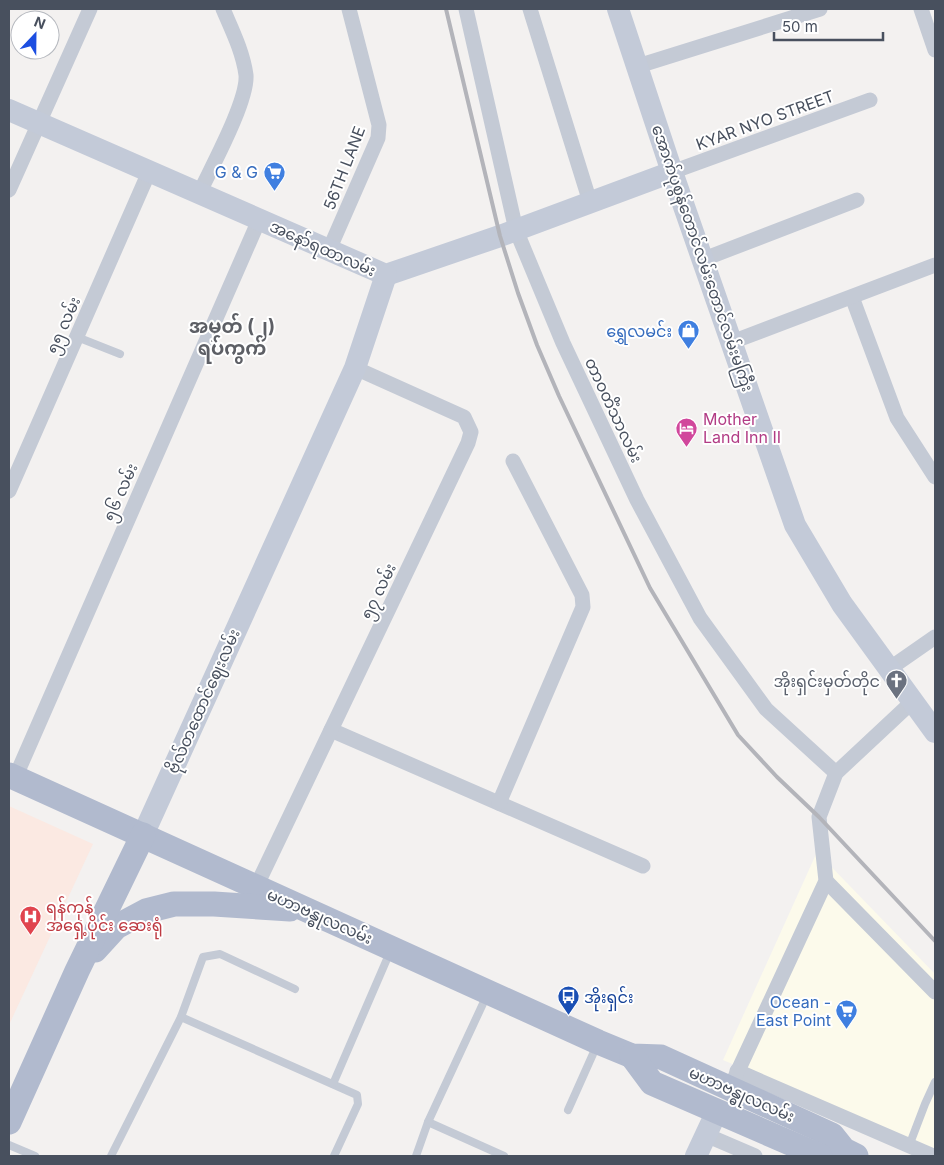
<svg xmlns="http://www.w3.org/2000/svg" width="944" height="1165" viewBox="0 0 944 1165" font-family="Inter,'Noto Sans Myanmar',sans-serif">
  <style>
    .commercial { fill: #fcfaeb }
    .medical { fill: #fbe9e2 }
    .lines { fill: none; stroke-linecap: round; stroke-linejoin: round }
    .lane { stroke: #c4cad5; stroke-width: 8 }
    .street { stroke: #c4cad5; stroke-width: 15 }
    .secondary { stroke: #c3cad8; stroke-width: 22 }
    .primary { stroke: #b1bace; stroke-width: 25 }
    .rail { stroke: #b3b4ba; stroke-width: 4 }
    .labels { text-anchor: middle; stroke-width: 4; stroke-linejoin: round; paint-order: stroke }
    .street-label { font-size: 16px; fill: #48505e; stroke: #fff }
    .shop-label { font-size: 16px; fill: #366cbe; stroke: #fff; text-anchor: end }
    .hotel-label { font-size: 16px; fill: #b23c85; stroke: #fff; text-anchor: start }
    .worship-label { font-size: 16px; fill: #5b616d; stroke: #fff; text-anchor: end }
    .health-label { font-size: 16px; fill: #be3a42; stroke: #fff; text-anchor: start }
    .transit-label { font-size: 16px; fill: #164399; stroke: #fff; text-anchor: start }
    .quarter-label { font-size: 19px; font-weight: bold; fill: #5d5f65; stroke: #fff }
  </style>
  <rect width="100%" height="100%" fill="#f3f1f0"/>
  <path class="commercial" d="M817 852 935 974V1151L723 1060Z"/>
  <path class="medical" d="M9 806 93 844 9 1025Z"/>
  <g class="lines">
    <g class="lane">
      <path d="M77 337 120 354"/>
      <path d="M181 1017 357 1095 358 1104 334 1156"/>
      <path d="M333 1084 390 952"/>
      <path d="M568 1110 597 1045"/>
      <path d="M428 1122 504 1156"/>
      <path d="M9 1145 35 1156"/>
      <path d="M909 1146 925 1104 935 1082"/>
      <path d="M111 1156 181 1017 203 957 220 954 295 989"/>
      <path d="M416 1156 428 1122 487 995"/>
    </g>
    <g class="street">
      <path d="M466 9 516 230 563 343 637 500 700 618 766 709 836 773"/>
      <path d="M530 9 590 202"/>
      <path d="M921 9 935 50"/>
      <path d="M638 66 820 9"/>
      <path d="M672 172 870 100"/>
      <path d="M9 190 90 9"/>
      <path d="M199 194C211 168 248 101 246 75 243 52 232 30 223 9"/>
      <path d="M329 250 378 138 379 125 349 9"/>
      <path d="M704 259 857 200"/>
      <path d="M852 297 897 418 935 477"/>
      <path d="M732 342 935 265"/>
      <path d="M9 491 149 172"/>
      <path d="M889 669 935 637"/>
      <path d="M331 730 643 866"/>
      <path d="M15 778 259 220"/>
      <path d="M499 803 583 607 582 595 513 461"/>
      <path d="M826 881 935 992"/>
      <path d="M256 887 468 443 471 432 464 417 355 368"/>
      <path d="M737 1071 933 1156"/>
      <path d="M730 1088 826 881 819 817 836 773 912 702"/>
      <path d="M706 1135 755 1156"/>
    </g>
    <g class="secondary">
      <path d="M618 9 672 172 795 525 842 604 935 732"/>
      <path d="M9 110 386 275 500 236 672 172"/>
      <path d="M143 835 355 368 386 275"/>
      <path d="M696 1156 717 1111"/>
    </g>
    <g class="primary">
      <path d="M9 775 598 1042 632 1056 661 1057 832 1135 844 1150 856 1156"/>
      <path d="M95 950 116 927 146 911 174 904H214L290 909"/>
      <path d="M632 1056 652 1083 820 1156"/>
      <path d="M9 1122 77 971 143 835"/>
    </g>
    <path class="rail" d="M446 9 500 236 518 293 537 345 559 396 650 588 738 735 777 777 819 817 935 941"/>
  </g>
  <defs>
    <symbol id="supermarket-pin" viewBox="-11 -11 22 30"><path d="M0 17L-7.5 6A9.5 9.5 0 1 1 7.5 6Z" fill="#3f7fe0" stroke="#fff"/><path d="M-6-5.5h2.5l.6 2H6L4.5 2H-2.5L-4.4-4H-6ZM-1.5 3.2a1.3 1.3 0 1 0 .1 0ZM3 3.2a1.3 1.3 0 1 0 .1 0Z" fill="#fff"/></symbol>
    <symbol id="shop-pin" viewBox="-11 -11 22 30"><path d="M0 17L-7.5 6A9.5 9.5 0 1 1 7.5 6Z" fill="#3f7fe0" stroke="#fff"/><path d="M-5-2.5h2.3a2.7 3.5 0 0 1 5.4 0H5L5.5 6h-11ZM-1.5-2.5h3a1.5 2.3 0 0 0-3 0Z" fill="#fff"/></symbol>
    <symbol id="hotel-pin" viewBox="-11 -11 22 30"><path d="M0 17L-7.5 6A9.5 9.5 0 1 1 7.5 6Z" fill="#d1479c" stroke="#fff"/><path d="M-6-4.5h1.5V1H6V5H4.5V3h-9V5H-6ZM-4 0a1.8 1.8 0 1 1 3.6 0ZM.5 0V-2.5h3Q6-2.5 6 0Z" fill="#fff"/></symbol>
    <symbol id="church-pin" viewBox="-11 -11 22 30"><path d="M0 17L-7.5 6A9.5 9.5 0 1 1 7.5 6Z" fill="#6b7280" stroke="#fff"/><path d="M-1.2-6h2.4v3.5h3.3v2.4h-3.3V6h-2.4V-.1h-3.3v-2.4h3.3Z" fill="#fff"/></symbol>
    <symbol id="hospital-pin" viewBox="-11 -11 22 30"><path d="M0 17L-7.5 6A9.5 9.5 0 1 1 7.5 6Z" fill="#e0444e" stroke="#fff"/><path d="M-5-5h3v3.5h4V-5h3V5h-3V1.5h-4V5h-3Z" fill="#fff"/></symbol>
    <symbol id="bus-pin" viewBox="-11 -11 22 30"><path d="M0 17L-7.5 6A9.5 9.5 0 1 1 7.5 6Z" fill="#1a4fb4" stroke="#fff"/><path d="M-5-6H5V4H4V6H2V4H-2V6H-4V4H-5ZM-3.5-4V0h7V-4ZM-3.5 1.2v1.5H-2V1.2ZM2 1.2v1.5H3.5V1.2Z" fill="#fff"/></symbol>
  </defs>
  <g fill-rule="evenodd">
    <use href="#supermarket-pin" x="262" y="160" width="25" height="34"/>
    <use href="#shop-pin" x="676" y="318" width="25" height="34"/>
    <use href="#hotel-pin" x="674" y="416" width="25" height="34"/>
    <use href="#church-pin" x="884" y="668" width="25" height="34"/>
    <use href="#hospital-pin" x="18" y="904" width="25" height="34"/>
    <use href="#bus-pin" x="556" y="984" width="25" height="34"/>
    <use href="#supermarket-pin" x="834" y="998" width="25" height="34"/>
  </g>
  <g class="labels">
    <g class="street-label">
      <text transform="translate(765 120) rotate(-20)" y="6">KYAR NYO STREET</text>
      <text transform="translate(344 168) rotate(-69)" y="6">56TH LANE</text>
      <text transform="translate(323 248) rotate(24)" y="6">အနော်ရထာလမ်း</text>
      <text transform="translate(703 258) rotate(71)" y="6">အောက်ပုစွန်တောင်လမ်းတောင်လမ်းမကြီး</text>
      <text transform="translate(63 325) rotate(-66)" y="6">၅၅ လမ်း</text>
      <text transform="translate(614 410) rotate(65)" y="6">တာဝတိံသာလမ်း</text>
      <text transform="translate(120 492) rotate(-66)" y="6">၅၆ လမ်း</text>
      <text transform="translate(378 591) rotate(-64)" y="6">၅၇ လမ်း</text>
      <text transform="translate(203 701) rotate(-66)" y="6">ဗိုလ်တထောင်ဈေးလမ်း</text>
      <text transform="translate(320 916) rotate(24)" y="6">မဟာဗန္ဓုလလမ်း</text>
      <text transform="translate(742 1094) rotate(24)" y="6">မဟာဗန္ဓုလလမ်း</text>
    </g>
    <g class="shop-label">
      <text x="258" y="178">G &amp; G</text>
      <text x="672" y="337">ရွှေလမင်း</text>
      <text x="831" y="1008">Ocean -<tspan x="831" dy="18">East Point</tspan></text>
    </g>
    <g class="hotel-label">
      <text x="703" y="425">Mother<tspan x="703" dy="18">Land Inn II</tspan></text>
    </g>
    <g class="worship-label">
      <text x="880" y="687">အိုးရှင်းမှတ်တိုင</text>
    </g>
    <g class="health-label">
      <text x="46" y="913">ရန်ကုန်<tspan x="46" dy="18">အရှေ့ပိုင်း ဆေးရုံ</tspan></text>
    </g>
    <g class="transit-label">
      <text x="584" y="1003">အိုးရှင်း</text>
    </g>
    <g class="quarter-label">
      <text x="232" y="333">အမှတ် (၂)<tspan x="232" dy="22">ရပ်ကွက်</tspan></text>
    </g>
  </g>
  <rect width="944" height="1165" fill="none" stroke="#48505e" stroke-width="20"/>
  <g transform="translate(35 35) rotate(22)"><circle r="24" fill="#ffffff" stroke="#b6b9bf"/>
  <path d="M0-4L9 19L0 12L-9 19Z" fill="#1c4ee1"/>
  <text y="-8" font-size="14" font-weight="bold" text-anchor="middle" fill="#48505e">N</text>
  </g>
  <path d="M774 32v8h109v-8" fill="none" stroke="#48505e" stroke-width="2.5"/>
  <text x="782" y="32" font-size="15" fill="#48505e" stroke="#ffffff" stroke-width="4" paint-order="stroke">50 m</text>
</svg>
